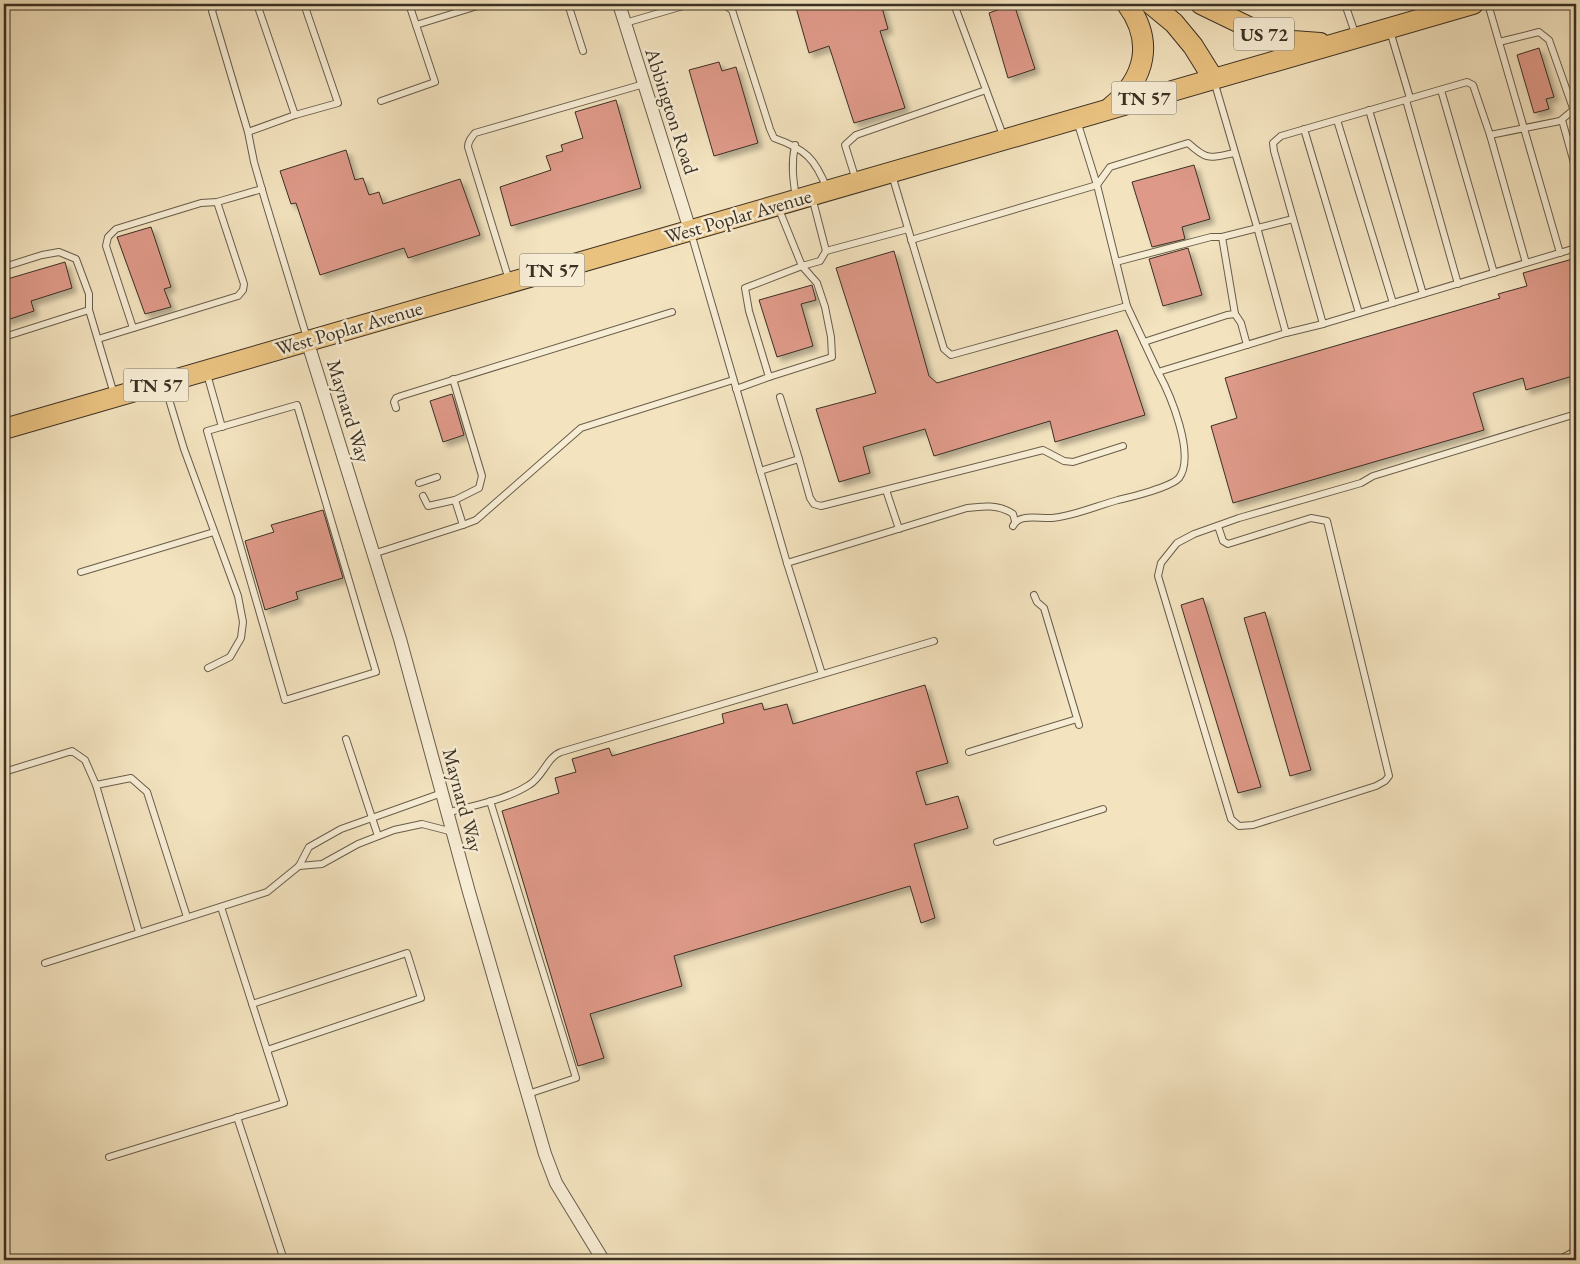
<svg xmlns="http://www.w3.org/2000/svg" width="1580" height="1264" viewBox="0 0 1580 1264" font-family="'EB Garamond',serif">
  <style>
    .building { fill: #de9988; stroke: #3b3023; filter: url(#shadow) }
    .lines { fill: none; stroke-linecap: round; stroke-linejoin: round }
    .service-casing { stroke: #695d4a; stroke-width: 8 }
    .minor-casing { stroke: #695d4a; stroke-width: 14 }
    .primary-casing { stroke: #3b3023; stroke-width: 22 }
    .service { stroke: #f7edd5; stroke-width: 6 }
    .minor { stroke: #f7edd5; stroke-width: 12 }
    .primary { stroke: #eac280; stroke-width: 20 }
    .labels { text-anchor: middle; stroke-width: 5; stroke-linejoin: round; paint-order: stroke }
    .shield { fill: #f7edd5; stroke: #736958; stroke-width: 1 }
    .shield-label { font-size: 19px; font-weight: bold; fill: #3b3023 }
    .street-label { font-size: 20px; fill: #3b3023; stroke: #f7edd5 }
  </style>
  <defs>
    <filter id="shadow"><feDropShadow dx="4.5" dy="4.5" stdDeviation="2.5" flood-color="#0004"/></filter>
  </defs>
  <rect width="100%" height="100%" fill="#f3e3bf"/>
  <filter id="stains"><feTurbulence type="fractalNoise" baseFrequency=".004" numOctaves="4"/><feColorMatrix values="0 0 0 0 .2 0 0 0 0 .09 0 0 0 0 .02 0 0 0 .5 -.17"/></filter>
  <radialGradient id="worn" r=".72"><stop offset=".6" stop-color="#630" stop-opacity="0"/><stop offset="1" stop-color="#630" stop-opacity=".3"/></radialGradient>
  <g class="building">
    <path d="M795 4H881L888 29 880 31 905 108 854 123 829 46 809 53Z"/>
    <path d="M1014 4 1035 69 1008 78 989 13Z"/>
    <path d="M1539 48 1554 97 1546 99 1549 109 1534 113 1517 55Z"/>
    <path d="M719 62 722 71 736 67 758 143 714 156 689 70Z"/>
    <path d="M616 100 641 188 511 226 500 187 551 170 546 156 563 151 561 145 583 138 575 112Z"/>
    <path d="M346 150 355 180 363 178 369 195 379 192 383 204 460 179 480 235 408 258 404 248 320 275 296 203 291 204 280 171Z"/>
    <path d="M1194 165 1210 219 1182 227 1185 239 1152 247 1132 182Z"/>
    <path d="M151 227 171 287 164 289 171 307 145 314 117 237Z"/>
    <path d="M1188 248 1202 295 1163 306 1149 259Z"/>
    <path d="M894 251 929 376 937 383 1117 330 1145 415 1055 442 1050 421 934 456 925 429 863 447 870 473 839 482 816 409 876 393 836 268Z"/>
    <path d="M1576 258V375L1526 390 1523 378 1473 393 1484 430 1233 503 1211 426 1237 418 1225 378 1500 298 1498 294 1527 286 1523 273Z"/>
    <path d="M65 262 72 288 31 301 34 311 4 321V280Z"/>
    <path d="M812 285 816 300 801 304 813 346 777 357 759 300Z"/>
    <path d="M452 394 464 435 443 442 430 401Z"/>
    <path d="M323 510 343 578 296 592 298 599 265 610 245 541 274 532 271 525Z"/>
    <path d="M1203 598 1261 787 1238 793 1181 605Z"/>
    <path d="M1265 612 1311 770 1290 776 1244 618Z"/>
    <path d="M925 685 948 763 916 772 926 805 958 796 968 828 914 844 935 918 921 923 910 886 674 956 682 986 590 1014 604 1058 578 1066 502 811 559 793 555 778 576 772 572 759 609 748 612 756 724 723 722 714 762 703 764 710 787 704 793 724Z"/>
  </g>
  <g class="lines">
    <defs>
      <g id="service">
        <path d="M216 4 212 11 248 132 254 162 265 200 307 338"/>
        <path d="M257 4 295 115"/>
        <path d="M409 4 416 25"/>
        <path d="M568 4 583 51"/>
        <path d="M723 4 732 10 770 129 774 138C805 149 815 158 827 189"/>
        <path d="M954 4 1004 138"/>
        <path d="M1345 4 1356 36"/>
        <path d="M1488 4 1560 253"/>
        <path d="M625 23 683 6 697 4"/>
        <path d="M1390 31 1410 98"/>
        <path d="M1499 42 1539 32 1549 40 1574 111"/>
        <path d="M1214 81 1257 227 1286 333 1323 324"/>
        <path d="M1441 90 1494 273"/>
        <path d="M1406 100 1458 284"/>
        <path d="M381 101 435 82 416 25 484 4"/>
        <path d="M1369 110 1423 294"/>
        <path d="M1576 110 1572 111 1560 121 1490 135 1473 85 1467 82 1281 136 1273 143 1274 151 1323 324 1576 248"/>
        <path d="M1337 120 1393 303"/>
        <path d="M1562 120 1576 170"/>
        <path d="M1077 121 1097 185 1127 306 1158 372 1286 333"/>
        <path d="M1304 129 1359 313"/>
        <path d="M248 132 295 115 338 103 304 4"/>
        <path d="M1490 135 1526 263"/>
        <path d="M795 145C791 164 793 179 796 198"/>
        <path d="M892 175 944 349 951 355 1127 306"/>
        <path d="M856 180 845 145 856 135 986 90"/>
        <path d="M812 197 826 251"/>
        <path d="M691 233 787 563 822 674"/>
        <path d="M1222 237 1235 314"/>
        <path d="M911 240 1097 185 1110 167 1188 143C1208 161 1209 158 1234 153"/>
        <path d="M1116 262 1211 237H1222L1293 219"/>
        <path d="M4 267 42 255 59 252 76 259 89 294V310"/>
        <path d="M509 280 468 147C468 141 471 138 475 133L644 84"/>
        <path d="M133 328 106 246 108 237 116 229 201 203 217 202 262 189"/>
        <path d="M4 337 89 310 114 394"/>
        <path d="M98 339 238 296 243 290 244 284 217 202"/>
        <path d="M1144 342 1227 315 1235 314 1241 323 1247 345"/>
        <path d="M207 374 222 427"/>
        <path d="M769 377 832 357 831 337 825 307 817 283 802 266 778 207"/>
        <path d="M453 379 482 476 479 488 455 500 463 525"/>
        <path d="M165 386 184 449 238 596 243 622 241 638 230 657 208 668"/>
        <path d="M736 389 769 377 749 311 745 288 802 266 820 261 826 251 908 229"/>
        <path d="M780 397 799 459"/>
        <path d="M297 405 376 672 285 700 207 431Z"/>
        <path d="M396 408 394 402 396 398 401 396 672 312"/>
        <path d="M760 471 799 459 810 498 814 504 821 506 1043 450 1064 461 1073 462 1123 446"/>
        <path d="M419 483 437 477"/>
        <path d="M886 490 899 529"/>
        <path d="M423 496 428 506 455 500"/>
        <path d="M1013 526C1019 513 1039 519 1052 518 1074 516 1096 506 1118 500 1131 497 1171 487 1179 478 1196 455 1170 394 1158 372"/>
        <path d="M1218 526 1223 541 1228 544 1311 518 1327 521 1389 776 1385 781 1376 786 1253 825 1239 826 1231 819 1158 576 1161 563 1177 543 1194 534 1239 518 1361 483 1373 476 1576 414"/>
        <path d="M373 554 463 525 476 520 581 428 733 380"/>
        <path d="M787 563 967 508C982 506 999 504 1013 514L1015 521"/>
        <path d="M81 572 214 532"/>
        <path d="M1034 595 1037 602 1044 608 1079 725"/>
        <path d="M346 739 378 836"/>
        <path d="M969 752 1077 719"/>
        <path d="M4 772 72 751 85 760 96 785 131 778 147 792 187 917"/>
        <path d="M96 785 139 932"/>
        <path d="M490 801 576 1078 528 1094"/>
        <path d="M447 813C474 805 506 800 529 785 543 777 547 757 561 752L934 641"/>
        <path d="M997 842 1103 809"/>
        <path d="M299 866 322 864 358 844 394 830 422 824 453 832"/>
        <path d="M45 963 267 892 299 866 309 847 341 829 442 793"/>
        <path d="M252 1004 407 953 421 998 267 1050"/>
        <path d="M237 1117 284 1260"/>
        <path d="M109 1157 284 1103 221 907"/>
      </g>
      <g id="minor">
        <path d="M619 4 690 230"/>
        <path d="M307 340 400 639 469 892 545 1154 556 1183 603 1260"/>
        <path d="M1565 1260 1576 1254"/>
      </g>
      <g id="primary">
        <path d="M1151 4 1174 23 1193 46 1213 78"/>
        <path d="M1201 4 1261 33 1293 41 1320 43"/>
        <path d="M1111 107C1146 78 1154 41 1127 4"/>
        <path d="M4 429 1473 4"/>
      </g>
    </defs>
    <use href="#service" class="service-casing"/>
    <use href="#minor" class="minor-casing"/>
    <use href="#primary" class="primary-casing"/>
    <use href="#service" class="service"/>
    <use href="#minor" class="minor"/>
    <use href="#primary" class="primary"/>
  </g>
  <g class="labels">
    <g class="shield">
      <rect x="1234" y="17.5" width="60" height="33" rx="4"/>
      <rect x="1111.5" y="81.5" width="65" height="33" rx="4"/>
      <rect x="519.5" y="253.5" width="65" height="33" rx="4"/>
      <rect x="123.5" y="368.5" width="65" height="33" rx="4"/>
    </g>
    <g class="shield-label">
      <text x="1264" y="41">US 72</text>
      <text x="1144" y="105">TN 57</text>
      <text x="552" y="277">TN 57</text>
      <text x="156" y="392">TN 57</text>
    </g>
    <g class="street-label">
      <text transform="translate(672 111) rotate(72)" y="7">Abbington Road</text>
      <text transform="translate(738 216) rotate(-16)" y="7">West Poplar Avenue</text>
      <text transform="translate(349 328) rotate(-16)" y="7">West Poplar Avenue</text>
      <text transform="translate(349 411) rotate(73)" y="7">Maynard Way</text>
      <text transform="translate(463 800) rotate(75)" y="7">Maynard Way</text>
    </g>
  </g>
  <rect width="1580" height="1264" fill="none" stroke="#f3e3bf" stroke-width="20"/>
  <rect x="5" y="5" width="1570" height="1254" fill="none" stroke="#3b3023" stroke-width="2.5"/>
  <rect x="10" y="10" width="1560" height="1244" fill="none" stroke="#3b3023"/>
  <rect width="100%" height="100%" filter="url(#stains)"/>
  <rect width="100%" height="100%" fill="url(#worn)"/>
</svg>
